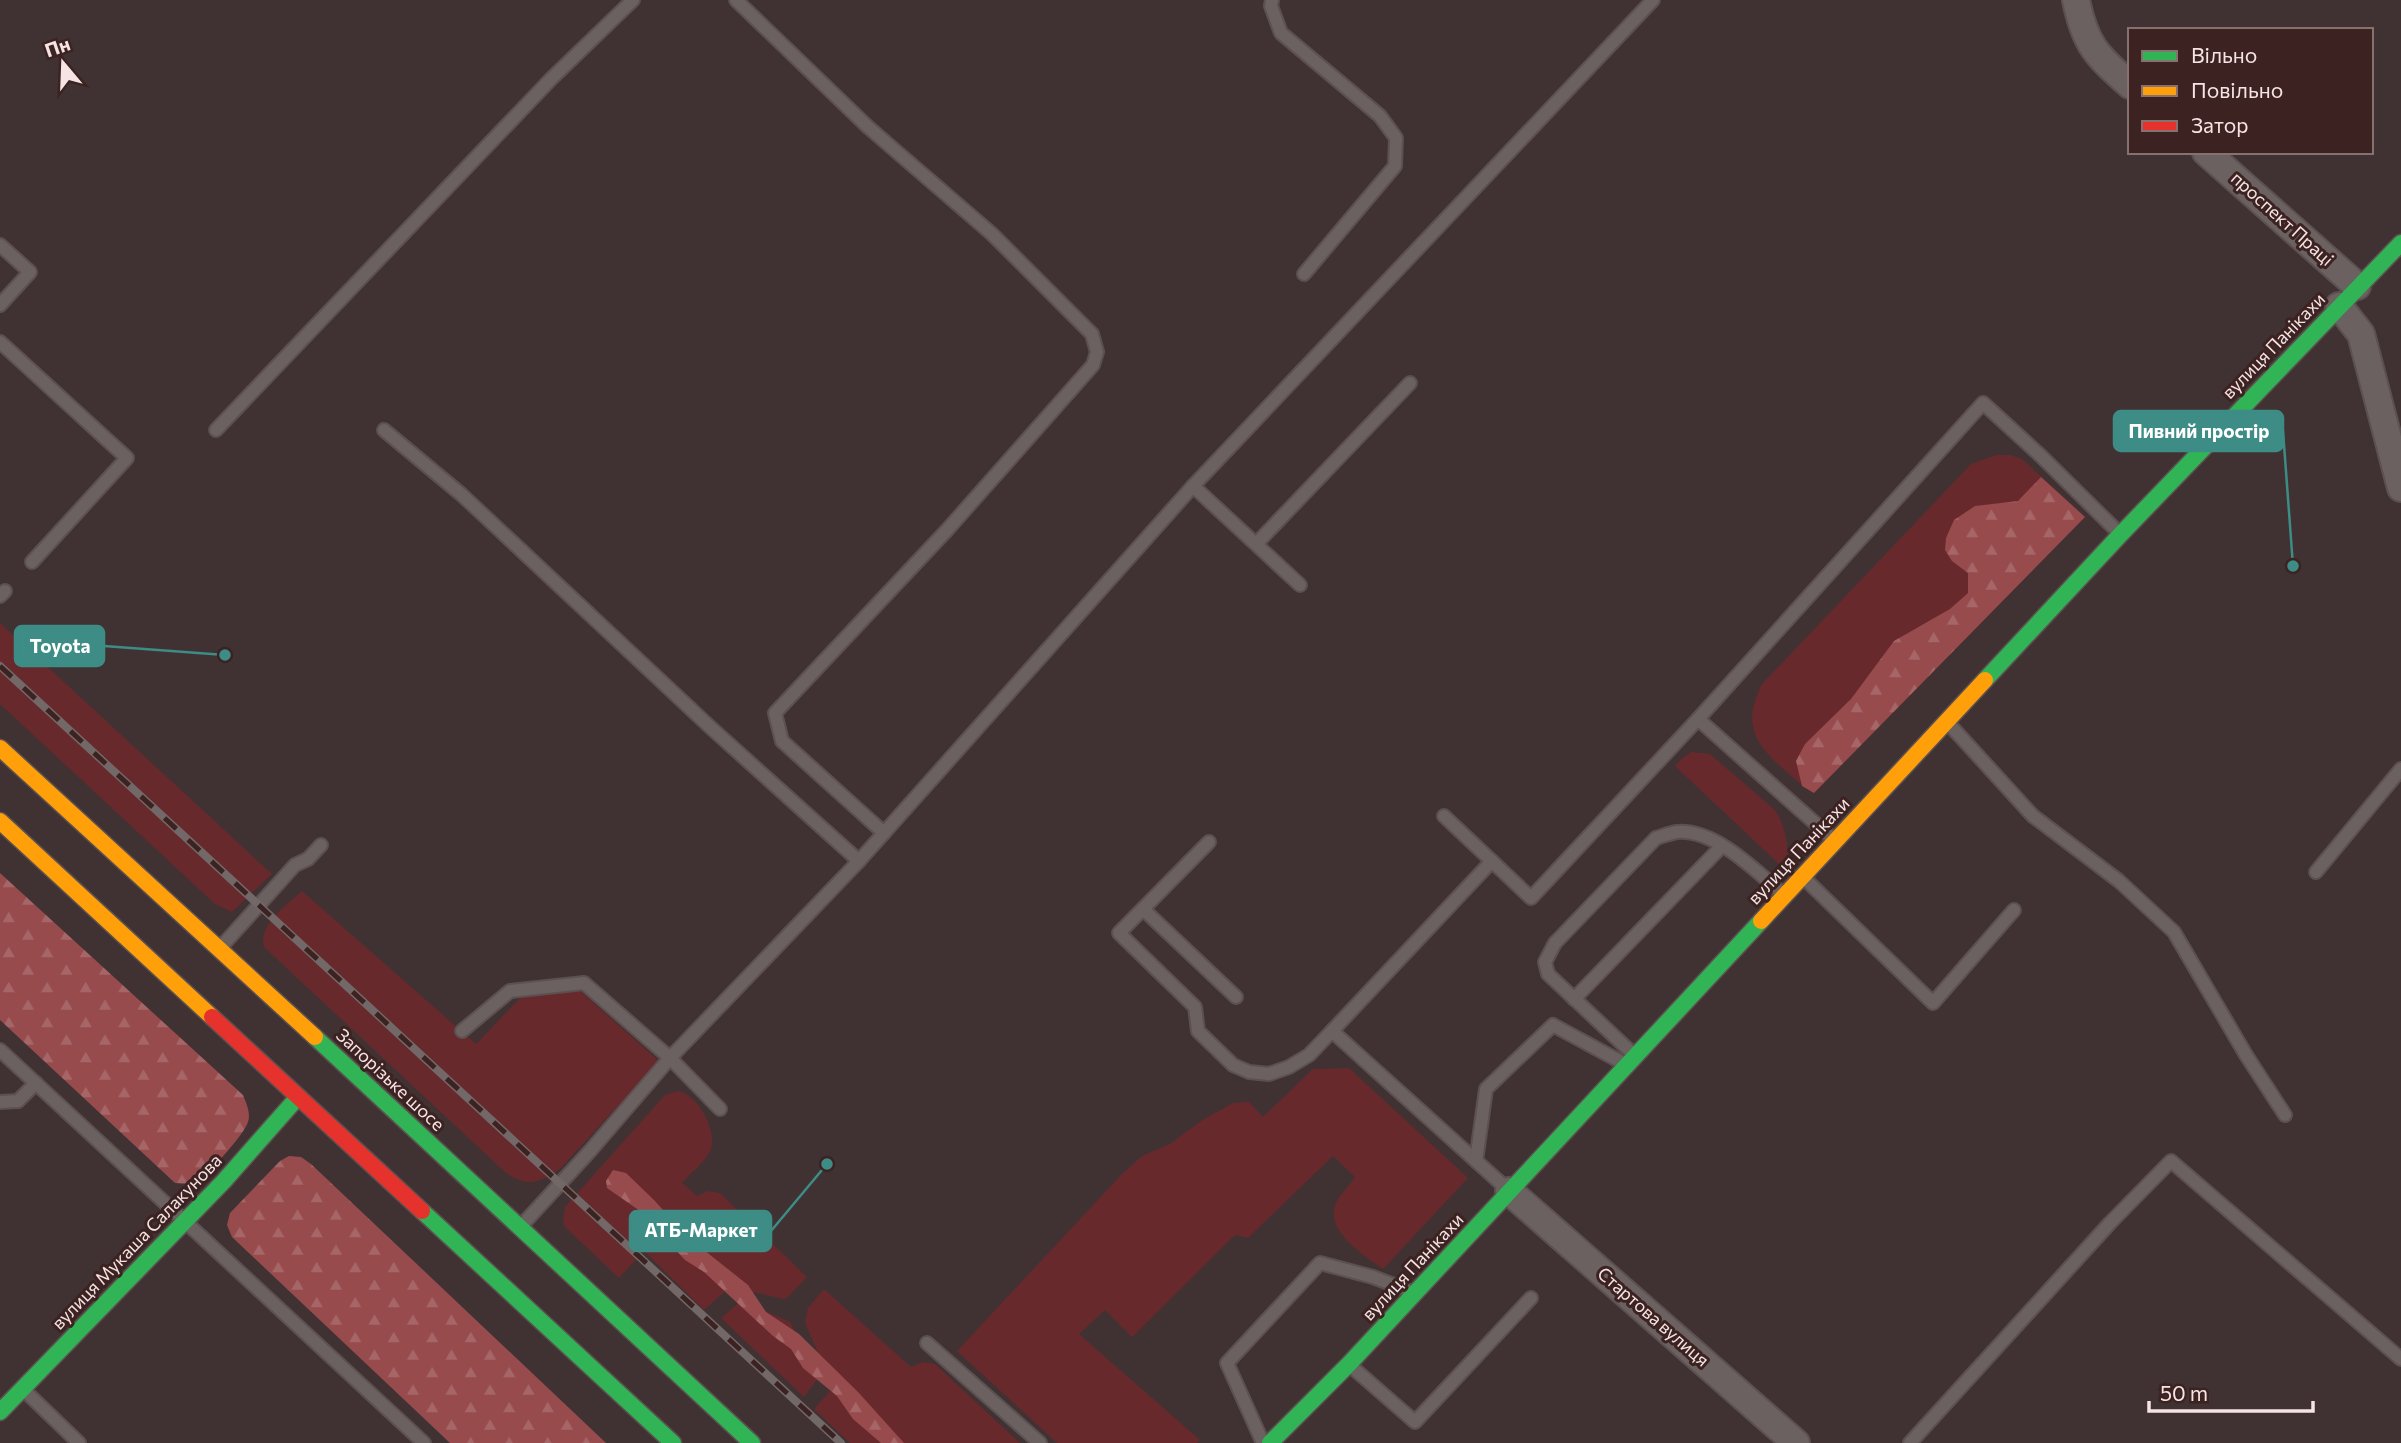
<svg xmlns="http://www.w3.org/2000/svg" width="2401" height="1443" viewBox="0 0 2401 1443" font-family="Commissioner,sans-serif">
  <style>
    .grass { fill: #68292c }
    .forest { fill: url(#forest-firs) }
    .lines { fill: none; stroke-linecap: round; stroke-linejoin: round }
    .lane-casing { stroke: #5c5050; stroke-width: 16 }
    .street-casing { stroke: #5c5050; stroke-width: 30 }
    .fast-casing { stroke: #5c5050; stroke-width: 19 }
    .slow-casing { stroke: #5c5050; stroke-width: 19 }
    .jam-casing { stroke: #5c5050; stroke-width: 19 }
    .lane { stroke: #6b6161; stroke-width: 12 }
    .street { stroke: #6b6161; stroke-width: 26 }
    .fast { stroke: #30b455; stroke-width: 16 }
    .slow { stroke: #ff9f0a; stroke-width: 16 }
    .jam { stroke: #e5322d; stroke-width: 16 }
    .rail-casing { stroke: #736868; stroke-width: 8 }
    .rail { stroke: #3c2322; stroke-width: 5; stroke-dasharray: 16; stroke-linecap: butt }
    .labels { text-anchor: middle; stroke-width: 6; stroke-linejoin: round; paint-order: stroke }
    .street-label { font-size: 18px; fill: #f6e4e4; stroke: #3c2322 }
    .leader { fill: none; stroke: #3d8c86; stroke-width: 2.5 }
    .callout-dot { fill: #3d8c86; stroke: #3c2322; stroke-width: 2.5 }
    .callout { fill: #3d8c86; stroke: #3d8c86; stroke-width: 2.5 }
    .callout-label { font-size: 19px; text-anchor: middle; font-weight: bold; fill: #fff }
  </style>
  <defs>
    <pattern id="forest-firs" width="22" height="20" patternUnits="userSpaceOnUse" patternTransform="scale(1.75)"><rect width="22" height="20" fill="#974b4d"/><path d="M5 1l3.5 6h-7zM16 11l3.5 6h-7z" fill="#a66566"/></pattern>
  </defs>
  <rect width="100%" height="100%" fill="#403232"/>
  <g class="grass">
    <path d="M1996 455H2010L2022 459 2085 517 1814 793C1801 785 1791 776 1780 766 1751 740 1744 720 1762 684L1971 464Z"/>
    <path d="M0 623 272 874 232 912 215 904 0 704Z"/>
    <path d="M1691 752 1710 754 1775 810C1785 825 1787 840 1788 856L1780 865 1675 766 1684 757Z"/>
    <path d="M302 891 476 1044 529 989 555 979 570 982 659 1061 561 1168C540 1183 528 1188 506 1173L264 947C258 924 287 905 302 891Z"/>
    <path d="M1349 1068 1468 1178 1383 1269C1364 1255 1320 1229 1338 1199 1343 1192 1350 1184 1355 1177L1333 1156 1248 1238 1235 1235 1132 1337 1105 1310 1079 1334 1200 1440 1197 1443H1057L957 1351 1122 1174 1142 1156 1170 1144 1201 1121 1233 1103 1249 1102 1263 1117 1313 1069Z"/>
    <path d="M678 1091C698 1095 717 1129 711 1149 706 1162 690 1173 682 1183L697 1196 708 1191 720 1193 807 1277 789 1296 784 1299 730 1287 704 1310 644 1251 619 1278 565 1227 563 1221 565 1207 665 1095Z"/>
    <path d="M824 1289 911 1367 923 1362 935 1364 1020 1443H850L814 1409 833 1388 805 1323 808 1308Z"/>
    <path d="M741 1301 790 1322 819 1377 804 1397 721 1318Z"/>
  </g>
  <g class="forest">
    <path d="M2041 477 2085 517 1814 793 1802 786 1796 761 1805 744 1851 699 1894 641 1950 609 1968 593V573L1952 561 1945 550 1946 538 1954 520 1975 506 2018 501Z"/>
    <path d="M0 873 243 1095C246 1103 251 1112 248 1122 245 1133 211 1171 202 1178 193 1184 185 1184 175 1183L0 1020Z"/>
    <path d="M289 1156 301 1157 311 1164 606 1443H450L232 1237 227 1225 230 1213 280 1161Z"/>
    <path d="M613 1170 626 1173 655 1201 685 1235 748 1285 766 1312 799 1334 858 1392 904 1443H881L853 1419 837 1396 803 1368 791 1349 773 1336 704 1272 685 1260 640 1211 607 1188 606 1181Z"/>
  </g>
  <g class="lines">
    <defs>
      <g id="lane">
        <path d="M736 0 868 127 992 234 1092 334 1097 352 1093 365 948 529 775 713 782 741 884 833"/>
        <path d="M1272 0 1271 6 1281 33 1380 116 1396 138 1395 166 1304 274"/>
        <path d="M0 245 30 272 0 305"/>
        <path d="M0 342 127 458 32 562"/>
        <path d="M216 430 551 79 633 0"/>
        <path d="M384 430 462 495 709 726 859 861"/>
        <path d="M1193 486 1300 585"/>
        <path d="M1257 543 1410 383"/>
        <path d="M0 596 5 591"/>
        <path d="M1698 719 1834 840"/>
        <path d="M1949 724 2033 816 2119 881 2174 932 2246 1055 2285 1115"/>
        <path d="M1444 816 1531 898 1698 719 1983 403 2042 457 2118 532"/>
        <path d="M1209 842 1119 933 1195 1007 1198 1031 1233 1065 1249 1072 1269 1074 1289 1067 1309 1055 1332 1031"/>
        <path d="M1492 861 1332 1031 1506 1188"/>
        <path d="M2316 872 2401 769"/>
        <path d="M1805 879 1933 1003 2014 910"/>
        <path d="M1143 909 1236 997"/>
        <path d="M221 947 295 865 308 859 321 845"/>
        <path d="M1574 999 1722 846"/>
        <path d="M462 1031 510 991 584 983 670 1058 720 1109"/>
        <path d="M0 1050 424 1443"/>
        <path d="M1632 1053 1548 974 1545 962 1555 943 1656 838C1663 836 1670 833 1677 832 1716 829 1757 872 1784 895"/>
        <path d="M0 1102 18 1101 36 1083"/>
        <path d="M1476 1161 1486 1089 1553 1025 1623 1063"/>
        <path d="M523 1224 590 1151 670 1058 859 861 1193 486 1653 0"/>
        <path d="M927 1343 1040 1443"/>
        <path d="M1352 1367 1415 1422 1531 1298"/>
        <path d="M24 1390 79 1443"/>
        <path d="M1263 1443 1227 1363 1320 1263 1373 1277 1412 1292"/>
        <path d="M1910 1443 2110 1223 2171 1161 2401 1359"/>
      </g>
      <g id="street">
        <path d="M2076 0C2085 45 2097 56 2130 85"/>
        <path d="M2206 152 2357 286"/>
        <path d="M2339 306 2361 334 2401 488"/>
        <path d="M1509 1191 1796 1443"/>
      </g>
      <g id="fast">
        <path d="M1985 680 2120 535 2401 243"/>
        <path d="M315 1037 752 1443"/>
        <path d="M422 1211 673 1443"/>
        <path d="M0 1412 224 1181 298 1097"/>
        <path d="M1270 1443 1349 1364 1761 921"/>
      </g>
      <g id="slow">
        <path d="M0 748 315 1037"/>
        <path d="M0 821 212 1017"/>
        <path d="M1761 921 1985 680"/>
      </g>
      <path id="jam" d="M212 1017 422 1211"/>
    </defs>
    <use href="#lane" class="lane-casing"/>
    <use href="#street" class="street-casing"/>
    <use href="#fast" class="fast-casing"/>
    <use href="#slow" class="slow-casing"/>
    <use href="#jam" class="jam-casing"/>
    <use href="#lane" class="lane"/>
    <use href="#street" class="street"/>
    <use href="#fast" class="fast"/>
    <use href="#slow" class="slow"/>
    <use href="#jam" class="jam"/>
    <defs>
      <path id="rail" d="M0 666 841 1443"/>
    </defs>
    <use href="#rail" class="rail-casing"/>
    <use href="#rail" class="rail"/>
  </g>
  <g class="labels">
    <g class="street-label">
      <text transform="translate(2282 219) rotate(42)" y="6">проспект Праці</text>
      <text transform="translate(2274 346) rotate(-46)" y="6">вулиця Панікахи</text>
      <text transform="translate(1799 851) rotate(-47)" y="6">вулиця Панікахи</text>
      <text transform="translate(390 1080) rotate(43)" y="6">Запорізьке шосе</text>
      <text transform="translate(137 1242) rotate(-46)" y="6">вулиця Мукаша Салакунова</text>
      <text transform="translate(1413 1267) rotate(-47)" y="6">вулиця Панікахи</text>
      <text transform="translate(1653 1317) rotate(41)" y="6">Стартова вулиця</text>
    </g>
  </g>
  <path class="leader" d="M2293 566L2283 431M225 655L104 646M827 1164L771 1231"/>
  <g class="callout-dot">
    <circle cx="2293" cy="566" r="7"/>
    <circle cx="225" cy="655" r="7"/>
    <circle cx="827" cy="1164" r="7"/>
  </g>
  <g class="callout">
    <rect x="2114" y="411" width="169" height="40" rx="7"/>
    <rect x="15" y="626" width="89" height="40" rx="7"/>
    <rect x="630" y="1211" width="141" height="40" rx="7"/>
  </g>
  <g class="callout-label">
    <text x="2199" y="438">Пивний простір</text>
    <text x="60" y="653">Toyota</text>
    <text x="701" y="1237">АТБ-Маркет</text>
  </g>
  <rect x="2128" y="28" width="245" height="126" fill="#3c2322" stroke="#867070" stroke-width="2"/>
  <rect x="2142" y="51" width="35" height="10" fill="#30b455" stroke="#867070" stroke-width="2"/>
  <text x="2191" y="63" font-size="21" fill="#f6e4e4">Вільно</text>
  <rect x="2142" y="86" width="35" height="10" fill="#ff9f0a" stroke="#867070" stroke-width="2"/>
  <text x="2191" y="98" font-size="21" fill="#f6e4e4">Повільно</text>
  <rect x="2142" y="121" width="35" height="10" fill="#e5322d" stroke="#867070" stroke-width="2"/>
  <text x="2191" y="133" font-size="21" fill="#f6e4e4">Затор</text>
  <g transform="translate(63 63) rotate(341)" stroke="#3c2322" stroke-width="5" paint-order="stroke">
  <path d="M0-5L12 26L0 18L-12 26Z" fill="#f6e4e4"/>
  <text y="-10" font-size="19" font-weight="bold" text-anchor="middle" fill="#f6e4e4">Пн</text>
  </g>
  <path d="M2149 1401v10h164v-10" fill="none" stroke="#f6e4e4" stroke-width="3.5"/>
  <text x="2160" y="1401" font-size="21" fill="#f6e4e4" stroke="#3c2322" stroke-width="5" paint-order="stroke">50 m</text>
</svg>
